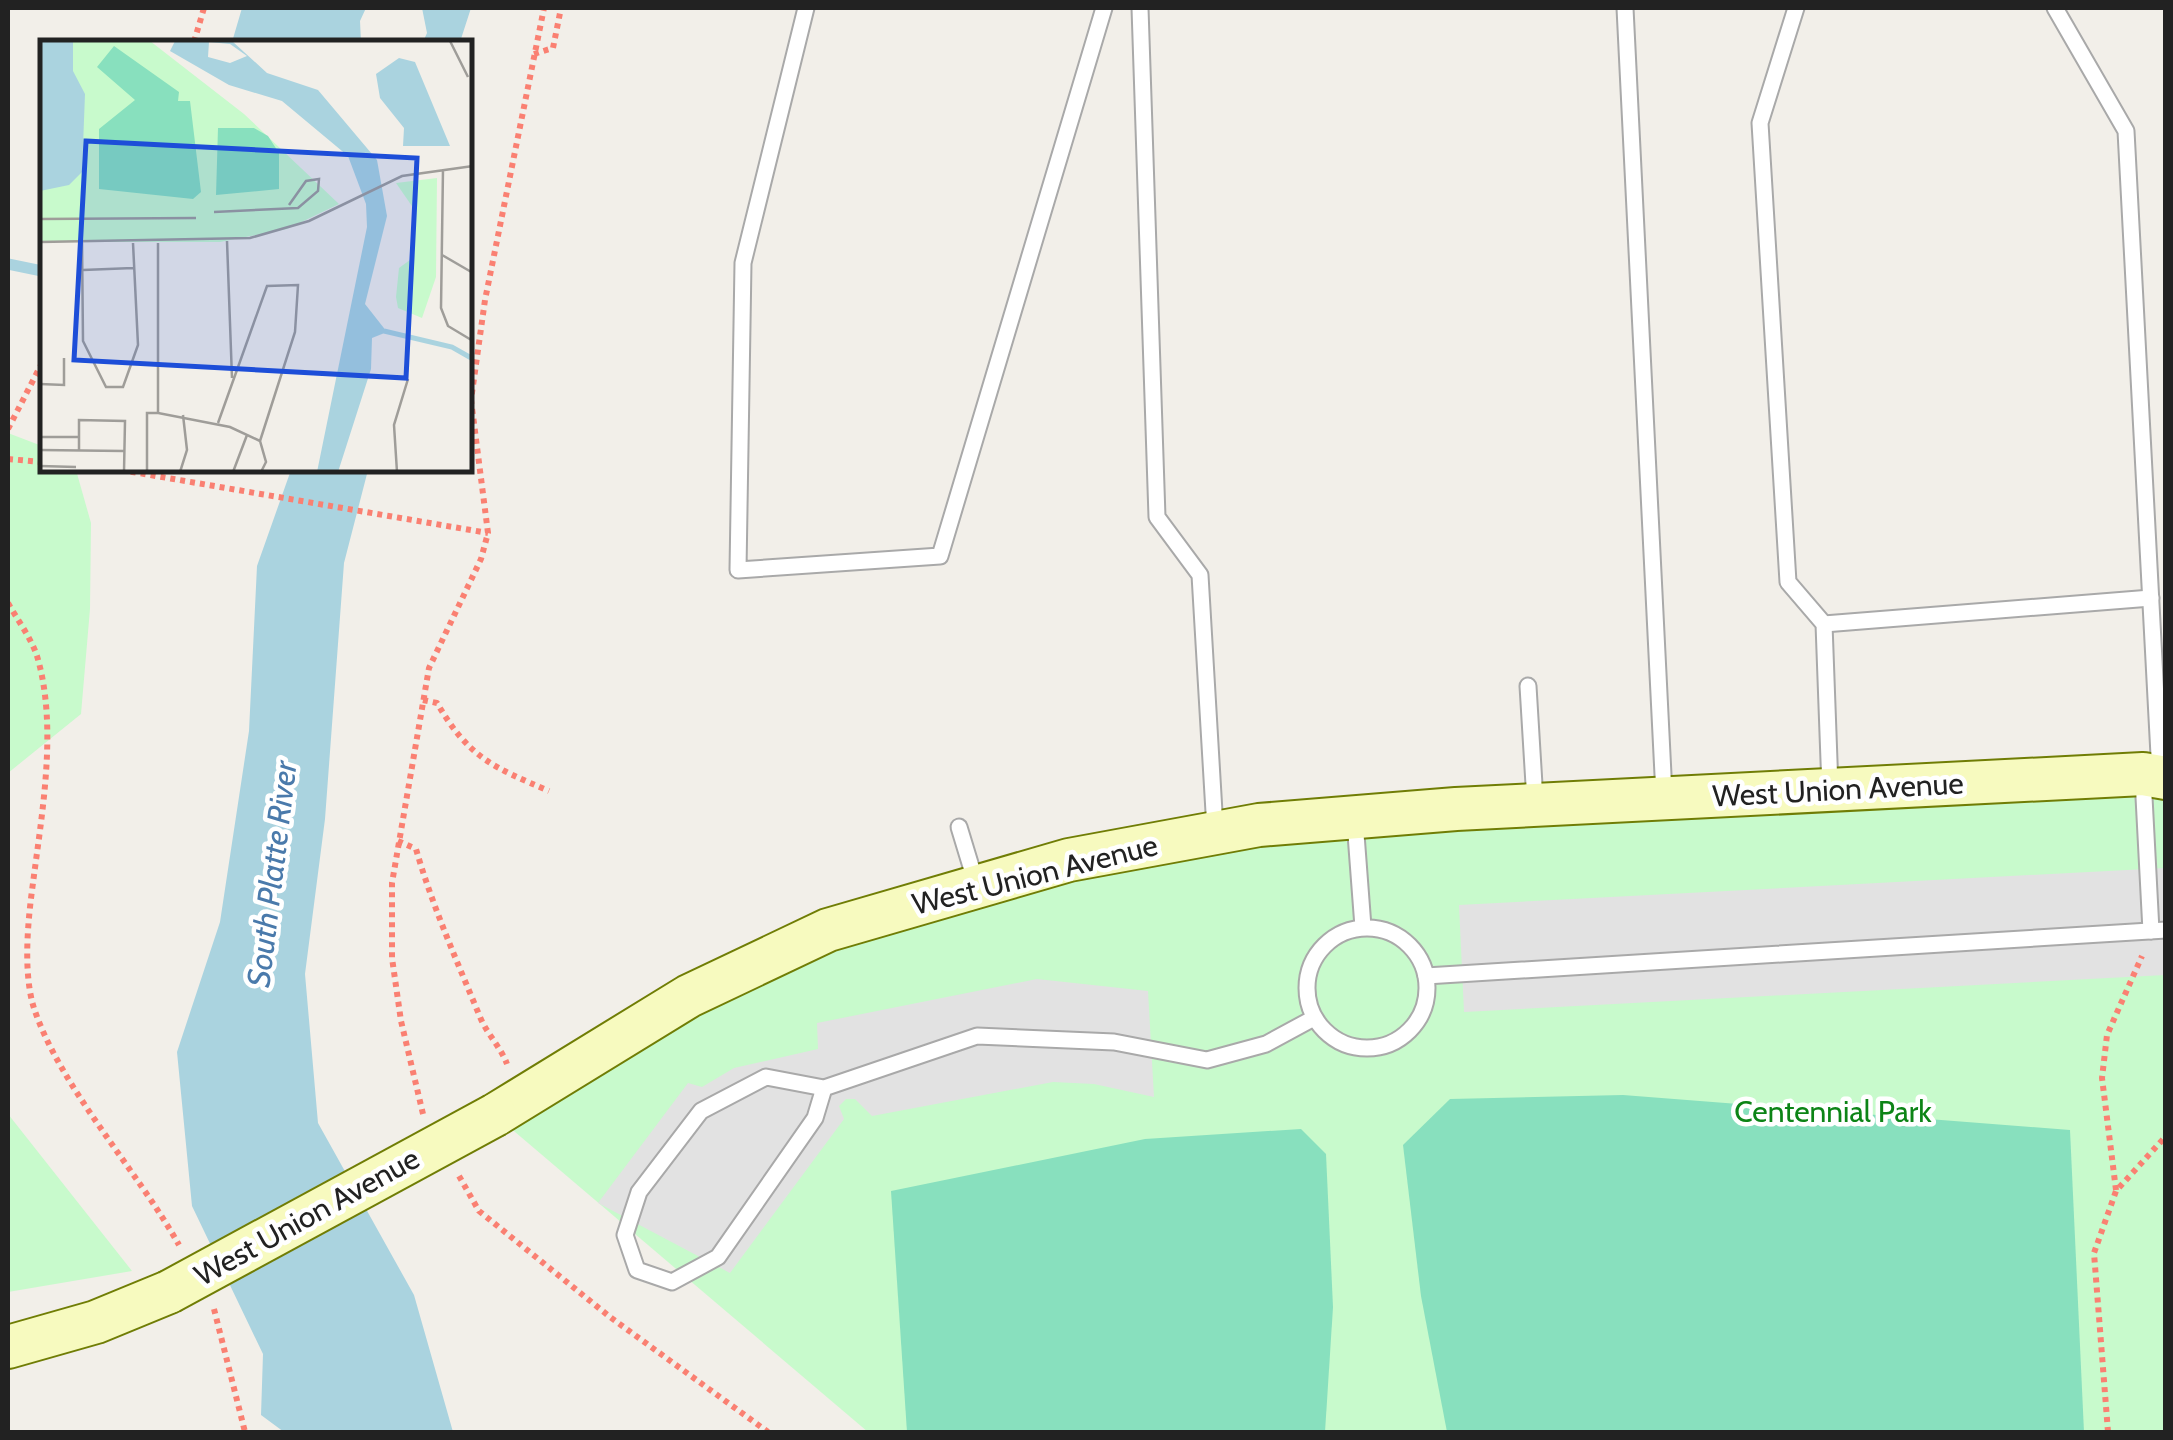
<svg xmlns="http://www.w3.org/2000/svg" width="2173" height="1440" viewBox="0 0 2173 1440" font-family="Cabin,sans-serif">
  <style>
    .park { fill: #c8facc }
    .pitch { fill: #88e0be }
    .parking { fill: #e2e2e2 }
    .water { fill: #aad3df }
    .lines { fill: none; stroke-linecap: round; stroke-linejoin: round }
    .stream { stroke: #aad3df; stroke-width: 11 }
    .lane-casing { stroke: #a9a9a9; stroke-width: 19 }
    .secondary-casing { stroke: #707d05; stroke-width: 46 }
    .path { stroke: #fa8072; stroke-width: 6; stroke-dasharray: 5 5; stroke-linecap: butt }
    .lane { stroke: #fff; stroke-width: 15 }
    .secondary { stroke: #f7fabf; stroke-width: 42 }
    .secondary-bridge-casing { stroke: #707d05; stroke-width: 46; stroke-linecap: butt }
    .secondary-bridge { stroke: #f7fabf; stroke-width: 42 }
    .labels { text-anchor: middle; stroke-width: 9; stroke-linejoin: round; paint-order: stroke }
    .street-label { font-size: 30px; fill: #222; stroke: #fff }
    .park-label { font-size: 30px; fill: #0c8416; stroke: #fff }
    .water-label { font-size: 32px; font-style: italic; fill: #4a7aab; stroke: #fff }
    .inset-river { fill: none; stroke: #aad3df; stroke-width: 5 }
    .inset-road { fill: none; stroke: #9f9d99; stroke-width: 2.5 }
    .view { fill: #1d4ed8; fill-opacity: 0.15; stroke: #1d4ed8; stroke-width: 5 }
    .inset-edge { fill: none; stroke: #222; stroke-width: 5 }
  </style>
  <rect width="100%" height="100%" fill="#f2efe9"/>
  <g class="park">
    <path d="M8 433 42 446V470H76L91 523 90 609 81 714 8 773Z"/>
    <path d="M2165 778V1432H868L495 1115 828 930 1216 833Z"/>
    <path d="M8 1114 132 1271 8 1292Z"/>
  </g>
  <g class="pitch">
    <path d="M1623 1095 2070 1130 2084 1432H1447L1421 1296 1403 1145 1450 1099Z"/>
    <path d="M1301 1129 1326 1154 1333 1307 1325 1432H907L891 1191 1145 1139Z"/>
  </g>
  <g class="parking">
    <path d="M2165 868V975L1464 1012 1459 905Z"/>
    <path d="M1037 979 1148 991 1154 1097 1094 1084 1053 1082 872 1116 855 1099H846L839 1106 844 1119 730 1273 598 1203 688 1083 702 1087 734 1068 818 1049 817 1023Z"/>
  </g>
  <g class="water">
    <path d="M242 8H366L360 21 361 42H232Z"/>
    <path d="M422 8H471L460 42H423L427 33Z"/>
    <path d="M291 470H368L344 563 325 819 305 974 318 1123 414 1295 453 1432H284L261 1415 263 1354 192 1206 177 1052 220 922 249 731 257 566Z"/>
  </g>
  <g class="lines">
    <path class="stream" d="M8 264 42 271"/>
    <defs>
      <g id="lane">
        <path d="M806 8 743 263 738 570 940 556 1104 8"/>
        <path d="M1140 8 1157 517 1200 575 1215 829"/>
        <path d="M1625 8 1664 795"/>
        <path d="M1796 8 1760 123 1788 582 1824 624 1830 788"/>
        <path d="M2055 8 2126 131 2160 774"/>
        <path d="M1824 624 2151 598"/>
        <path d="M1528 686 1535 801"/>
        <path d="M2143 778 2151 931"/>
        <path d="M1355 821 1363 927"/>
        <path d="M959 827 976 883"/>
        <circle cx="1367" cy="988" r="60"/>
        <path d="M1426 976 2166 930"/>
        <path d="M824 1088 815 1118 718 1257 672 1282 637 1270 625 1235 639 1192 701 1111 766 1077 824 1088 977 1036 1114 1042 1207 1060 1266 1044 1314 1018"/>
      </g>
      <g id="secondary">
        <path d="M495 1115 689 996 828 930 1069 860 1259 825 1456 809 2143 774 2166 778"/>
        <path d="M8 1347 96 1322 169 1292"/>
      </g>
    </defs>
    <use href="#lane" class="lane-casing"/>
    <use href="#secondary" class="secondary-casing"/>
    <g class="path">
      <path d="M194 42 204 8"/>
      <path d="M534 54 553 48 561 8"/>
      <path d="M8 429 42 363"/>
      <path d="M8 459 42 462"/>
      <path d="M121 470 488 533"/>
      <path d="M8 603C17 619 31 638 37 656 58 726 42 812 33 883 28 919 23 969 33 1005 57 1083 137 1170 179 1245"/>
      <path d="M423 700 437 703C469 758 493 767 549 791"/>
      <path d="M398 841 416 849C433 908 457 961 480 1017 487 1034 500 1046 507 1064"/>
      <path d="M423 1114 401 1021 392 958V883L429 668 481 559 488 533 471 400 485 300 544 8"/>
      <path d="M459 1176 479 1211 610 1317 768 1432"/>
      <path d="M2116 1190 2102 1078 2107 1035 2142 956"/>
      <path d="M214 1309 245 1432"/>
      <path d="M2108 1432 2094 1253 2116 1191 2166 1136"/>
    </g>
    <use href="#lane" class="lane"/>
    <use href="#secondary" class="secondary"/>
    <defs>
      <path id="secondary-bridge" d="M169 1292 495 1115"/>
    </defs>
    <use href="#secondary-bridge" class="secondary-bridge-casing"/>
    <use href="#secondary-bridge" class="secondary-bridge"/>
  </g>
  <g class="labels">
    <g class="street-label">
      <text transform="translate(1838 790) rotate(-3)" y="10">West Union Avenue</text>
      <text transform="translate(1035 875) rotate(-14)" y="10">West Union Avenue</text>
      <text transform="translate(307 1217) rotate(-29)" y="10">West Union Avenue</text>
    </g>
    <g class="park-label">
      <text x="1833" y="1122">Centennial Park</text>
    </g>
    <g class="water-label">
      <text transform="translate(272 874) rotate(-83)" y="11">South Platte River</text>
    </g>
  </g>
  <g transform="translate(40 40)">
    <rect width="432" height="432" fill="#f2efe9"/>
    <path d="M0 1H110L204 74 299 164 247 189 180 202H0ZM397 138 396 237 382 278 358 268 356 257 359 228 374 217 376 172 356 143Z" fill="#c8facc"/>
    <path d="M74 6 139 52 138 61H150L161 152 153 159 59 149V89L95 60 57 27ZM178 88H214L228 96 239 113V149L176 155Z" fill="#88e0be"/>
    <path d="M0 1H33V31L45 54 42 132 29 145 0 151ZM135 1H192L227 33 278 50 337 120 347 176 325 264 347 292 332 298 331 329 298 432H277L327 187 326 164 308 116 242 61 189 45 130 11ZM169 2 190 4 207 16 190 23 168 17ZM359 18 375 22 410 106H363L364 88 340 58 336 34Z" fill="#aad3df" fill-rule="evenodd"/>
    <path class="inset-river" d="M344 291 412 307 433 319"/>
    <path class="inset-road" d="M410 1 428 37M403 129 401 268 408 286 433 301M174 172 258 168 278 151 279 139 266 141 249 165M0 179 156 178M187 201 192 338M0 202 210 198 269 181 362 136 433 126M42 202 43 301 66 347H83L98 305 93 203M118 203V373L190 387 220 401 226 422 221 432M402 215 433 233M43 230 93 228M0 344 24 345V318M178 383 227 246 258 245 255 292 220 401M0 397H39M0 410 84 411M39 411V380L85 381 84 432M0 426 36 427M107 432V373H118M140 432 147 410 143 375M193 432 207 395M357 432 354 385 368 339"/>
    <path class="view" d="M46 101 377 118 366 338 34 320Z"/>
    <rect width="432" height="432" class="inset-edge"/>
  </g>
  <rect width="2173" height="1440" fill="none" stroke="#222222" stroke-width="20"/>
</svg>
